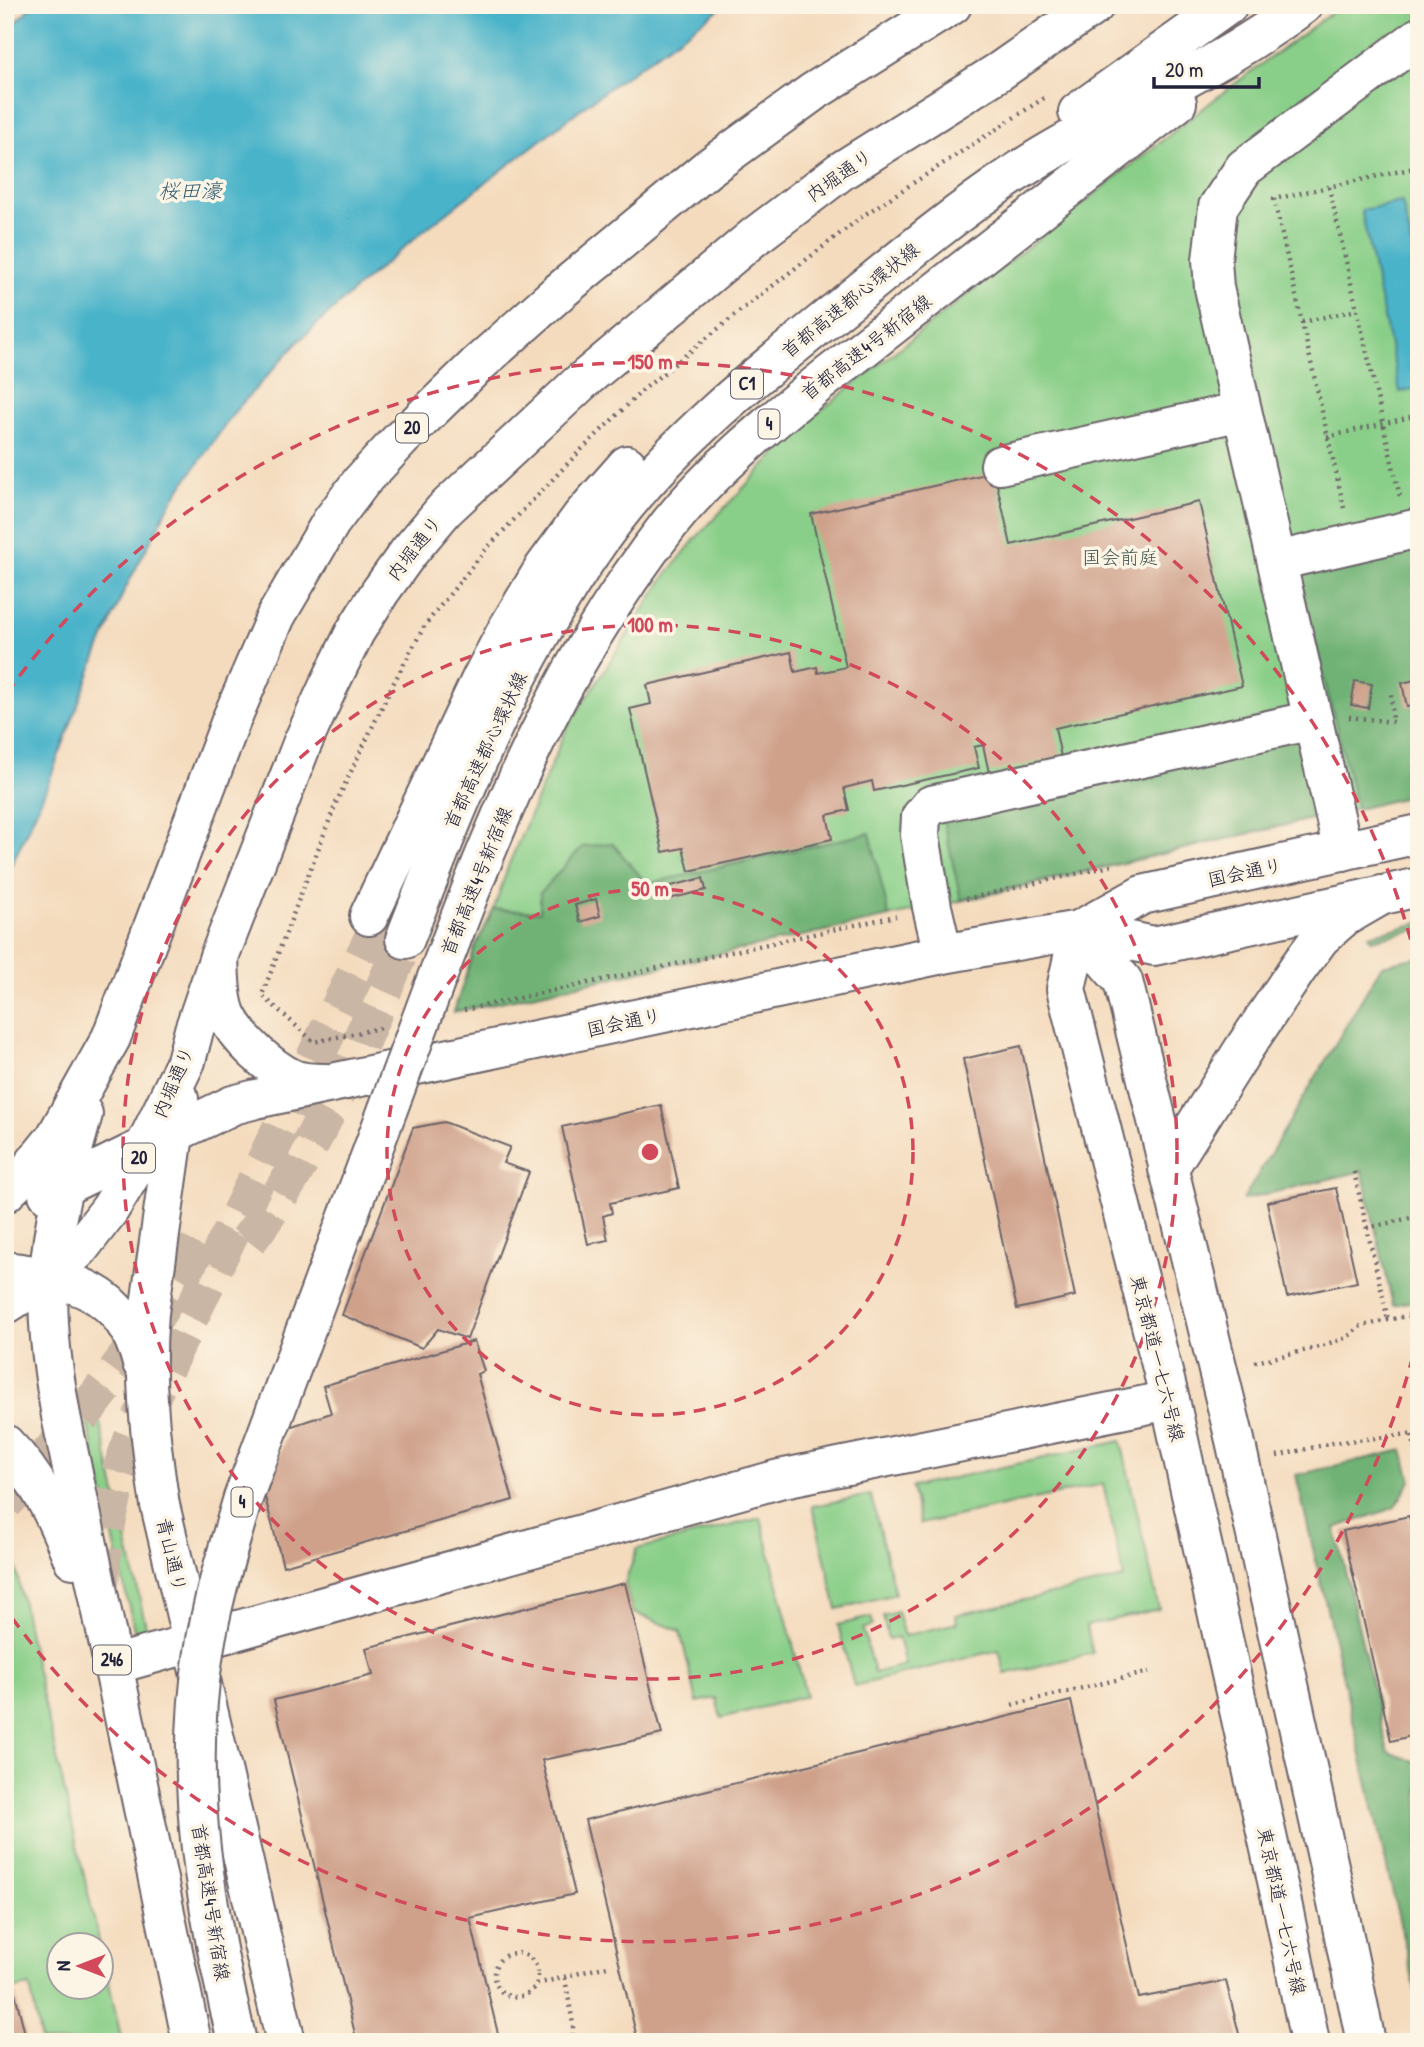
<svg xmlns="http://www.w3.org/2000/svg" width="1424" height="2047" viewBox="0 0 1424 2047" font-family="'Patrick Hand','Klee One',sans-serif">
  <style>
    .green { fill: #8acf89; stroke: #567862; stroke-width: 2 }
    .forest { fill: #6fb275; stroke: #486a58; stroke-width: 2 }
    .water { fill: #4ab3c9; stroke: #366a82; stroke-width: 2 }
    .building { fill: #cfa18b }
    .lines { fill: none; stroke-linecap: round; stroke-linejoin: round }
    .highway-tunnel { stroke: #cab6a4; stroke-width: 38; stroke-dasharray: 38 19; stroke-linecap: butt }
    .minor-casing { stroke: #6c6369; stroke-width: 42 }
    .major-casing { stroke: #6c6369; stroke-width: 42 }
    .highway-casing { stroke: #6c6369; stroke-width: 42 }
    .path { stroke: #6c6369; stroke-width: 4.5; stroke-dasharray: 2 5; stroke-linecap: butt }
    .minor { stroke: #fff; stroke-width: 38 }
    .major { stroke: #fff; stroke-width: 38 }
    .highway { stroke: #fff; stroke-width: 38 }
    .highway-bridge-casing { stroke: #6c6369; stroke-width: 42; stroke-linecap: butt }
    .highway-bridge { stroke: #fff; stroke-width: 38 }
    .ring { fill: none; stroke: #d1495b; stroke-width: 3.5; stroke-dasharray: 12 9 }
    .labels { text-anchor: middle; stroke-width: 7; stroke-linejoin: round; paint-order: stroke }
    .shield { fill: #fcf5e5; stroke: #63616e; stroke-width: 2 }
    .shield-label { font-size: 18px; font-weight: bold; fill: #22223b }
    .street-label { font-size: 19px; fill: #22223b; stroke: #fcf5e5 }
    .park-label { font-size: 19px; fill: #415652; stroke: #fcf5e5 }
    .water-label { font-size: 21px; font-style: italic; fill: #325c74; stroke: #fcf5e5 }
    .centre { fill: #d1495b; stroke: #fcf5e5; stroke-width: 3.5 }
    .ring-label { font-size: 21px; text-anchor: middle; font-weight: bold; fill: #d1495b; stroke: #fcf5e5; stroke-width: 7; stroke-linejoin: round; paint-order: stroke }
  </style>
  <rect width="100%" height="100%" fill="#fcf5e5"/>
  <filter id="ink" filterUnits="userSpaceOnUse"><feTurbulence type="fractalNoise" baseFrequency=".0143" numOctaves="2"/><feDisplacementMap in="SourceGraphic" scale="14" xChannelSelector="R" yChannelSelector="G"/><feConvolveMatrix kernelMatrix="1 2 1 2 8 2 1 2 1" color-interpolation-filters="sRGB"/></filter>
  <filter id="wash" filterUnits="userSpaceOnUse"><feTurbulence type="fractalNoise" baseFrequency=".00686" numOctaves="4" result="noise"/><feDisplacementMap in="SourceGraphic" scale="28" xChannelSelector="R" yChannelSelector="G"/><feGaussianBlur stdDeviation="1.57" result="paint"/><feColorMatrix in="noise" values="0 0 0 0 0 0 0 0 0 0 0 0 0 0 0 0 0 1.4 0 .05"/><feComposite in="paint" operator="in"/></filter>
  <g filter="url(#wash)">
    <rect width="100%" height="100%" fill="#f4dbbe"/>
    <g class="green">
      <path d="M1342 5H1419V794L983 896 454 1012 475 947 494 909 509 864 567 728 664 578 696 538 805 423 1225 91Z"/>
      <path d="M86 1393H91L94 1396 146 1627 142 1632H137L134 1629 82 1400 83 1395Z"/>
      <path d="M1121 1441 1159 1609 1086 1626 1093 1653 1005 1674 999 1650 854 1686 838 1625 871 1617 873 1625 863 1629 874 1673 905 1665 898 1637 888 1639 883 1616 897 1612 904 1636 957 1623 956 1615 1124 1578 1103 1484 920 1524 912 1487Z"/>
      <path d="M871 1495 895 1594 837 1609 812 1506Z"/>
      <path d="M761 1518 806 1696 721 1718 716 1698 697 1702 680 1631 632 1612 625 1583 637 1549Z"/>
      <path d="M5 1520 7 1521 31 1645 100 1945 60 1946V1988H102V1951L122 2042H41L30 1986 5 1991Z"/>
    </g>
    <g class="forest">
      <path d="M1419 538V794L1357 809 1296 566Z"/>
      <path d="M1297 737 1315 818 961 900 943 819Z"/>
      <path d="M870 833 889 917 454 1012 475 947 494 909 540 912V893L582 847 612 843 647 884Z"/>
      <path d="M1419 923V929L1371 940 1369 935Z"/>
      <path d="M1419 957V1300L1393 1305 1362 1171 1243 1200 1382 965Z"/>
      <path d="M1403 1450 1411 1481 1394 1508 1335 1528 1388 1752 1419 1763V2006L1296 1475Z"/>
    </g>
    <g class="water">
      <path d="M32 5H725L591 101 427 228 360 285 297 343 236 410 172 500 124 591 94 662 48 784 5 880V35Z"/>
      <path d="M1402 202 1419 277V388L1400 392 1361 210Z"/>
    </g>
    <g id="blocks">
      <g class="building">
        <path d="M994 472 1011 545 1199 502 1242 686 1055 728 1061 757 989 773 983 745 974 747 979 768 874 791 872 781 844 788 849 810 827 815 832 839 689 871 683 848 663 852 630 709 651 704 647 685 791 652 795 672 817 667 818 673 846 667 811 514Z"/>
        <path d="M1419 679V704L1407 707 1402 683Z"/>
        <path d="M1355 681 1372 684 1368 708 1351 705Z"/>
        <path d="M703 878 706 890 669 899 667 887Z"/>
        <path d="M596 899 600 916 580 922 575 905Z"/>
        <path d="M1021 1046 1075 1296 1017 1309 963 1059Z"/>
        <path d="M661 1105 679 1188 610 1203 612 1213 603 1216 608 1240 588 1244 562 1127Z"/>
        <path d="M444 1122 510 1147 503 1163 529 1172 467 1339 438 1329 422 1348 342 1315 413 1128Z"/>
        <path d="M1336 1188 1357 1282 1287 1297 1267 1202Z"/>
        <path d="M474 1341 484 1371 477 1374 513 1500 283 1566 265 1497 289 1427 331 1413 323 1386Z"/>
        <path d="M1409 1516 1419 1558V1734L1391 1741 1343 1531Z"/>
        <path d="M625 1583 662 1734 602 1748 542 1760 575 1894 470 1918 500 2042H357L274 1700 373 1675 366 1648Z"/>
        <path d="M1071 1701 1139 1998 1226 1981 1241 2042H638L585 1820Z"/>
        <path d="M15 1993 27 2042H5V1995Z"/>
      </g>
    </g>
  </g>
  <g filter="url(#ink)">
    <use href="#blocks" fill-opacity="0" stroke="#6c6369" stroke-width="2"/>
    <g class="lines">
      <g class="highway-tunnel">
        <path d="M248 1241C317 1150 360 1044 405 939"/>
        <path d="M5 1502C81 1423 145 1340 199 1244"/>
        <path d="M100 1585C103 1521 117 1474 142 1416L381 921"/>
      </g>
      <defs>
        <g id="minor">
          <path d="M1000 465 1242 411"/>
          <path d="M1277 561 1419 528"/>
          <path d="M1343 851 1214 288 1212 260 1218 207 1244 168 1419 37"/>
          <path d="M943 954 932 907 920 835 921 817 931 805 1313 720"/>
          <path d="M113 1665 779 1479 1170 1400"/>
        </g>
        <g id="major">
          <path d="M1079 930 1123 981 1235 1440 1338 1907 1366 2042"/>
          <path d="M1079 930 1066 989 1170 1400 1284 1912 1310 2042"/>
          <path d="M1079 930 1154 946 1419 887"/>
          <path d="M219 957C220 975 219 999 227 1016 238 1039 270 1068 293 1079 303 1083 315 1083 325 1083"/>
          <path d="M174 1133 233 1105 256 1099 943 954 1079 930 1142 895 1419 834"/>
          <path d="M1168 1169 1245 1047 1298 968 1320 938 1344 917 1382 895"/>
        </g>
        <g id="highway">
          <path d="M1078 112 1228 5"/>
          <path d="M369 916 481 679 508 628 544 568 582 516 627 465"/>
          <path d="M405 939C462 794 519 646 614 520 678 437 762 371 844 305 899 260 954 214 1014 174 1066 139 1123 113 1178 83 1221 60 1264 34 1303 5"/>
          <path d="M433 988C453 936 473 882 495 831 540 722 597 616 670 523 714 468 770 423 824 379L1177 103"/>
          <path d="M179 1099 149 1313C143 1377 150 1441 160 1505L286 2042"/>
          <path d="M83 1114C68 1168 52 1221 49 1277 46 1324 53 1370 61 1416L192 2042"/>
          <path d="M5 1193 29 1170 55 1138 111 1038 232 718 276 616 331 522 361 482 400 440 477 365 559 292 707 169 813 92 952 5"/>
          <path d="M48 1194 151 1144"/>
          <path d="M5 1271C73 1279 123 1289 142 1363"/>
          <path d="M5 1305 49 1277 79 1249 110 1209 133 1171 186 1061 194 1030 219 957 302 744 328 687 355 632 380 592 408 553 444 510 580 383 754 237 841 171 1000 71 1095 5"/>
          <path d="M5 1444C38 1477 56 1517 73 1559"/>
        </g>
      </defs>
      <use href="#minor" class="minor-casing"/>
      <use href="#major" class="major-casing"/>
      <use href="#highway" class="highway-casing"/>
      <g class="path">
        <path d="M1413 168 1419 194"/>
        <path d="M1329 187 1400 497"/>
        <path d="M1302 322 1357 310"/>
        <path d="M1327 437 1419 415"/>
        <path d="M1344 508 1274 199 1419 167"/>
        <path d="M1349 717 1393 722 1391 693"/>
        <path d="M966 899 1115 865"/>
        <path d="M464 1010 896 916"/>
        <path d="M380 1028 314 1042 262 995 336 803 392 686 425 625 487 548 576 455 644 389 740 311 864 215 1044 98"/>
        <path d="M1354 1172 1388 1320"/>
        <path d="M1367 1228 1419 1216"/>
        <path d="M1255 1362 1312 1349 1348 1337 1358 1327 1419 1313"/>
        <path d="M1412 1435 1419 1463"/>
        <path d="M1277 1456 1332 1443 1419 1433"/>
        <path d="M1012 1705 1149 1672"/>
        <circle cx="516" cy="1975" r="22"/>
        <path d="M565 1978 573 2024V2042"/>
        <path d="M537 1984 607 1966"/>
      </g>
      <use href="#minor" class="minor"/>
      <use href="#major" class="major"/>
      <use href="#highway" class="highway"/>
      <defs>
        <path id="highway-bridge" d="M237 2042C207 1910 182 1788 204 1652 212 1600 228 1549 243 1498L433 988"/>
      </defs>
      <use href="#highway-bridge" class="highway-bridge-casing"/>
      <use href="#highway-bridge" class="highway-bridge"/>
    </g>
  </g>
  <g class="ring">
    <circle cx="650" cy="1152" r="263"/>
    <circle cx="650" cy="1152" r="527"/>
    <path d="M1418 1336A790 790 0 0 1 7 1611M7 693A790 790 0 0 1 1418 968"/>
  </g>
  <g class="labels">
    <g class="shield">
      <rect x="731" y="369.5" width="32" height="29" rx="5"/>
      <rect x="758.5" y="409.5" width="21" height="29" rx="5"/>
      <rect x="396" y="413.5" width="32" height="29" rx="5"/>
      <rect x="123" y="1143.5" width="32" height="29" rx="5"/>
      <rect x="231.5" y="1487.5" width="21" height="29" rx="5"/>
      <rect x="93" y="1645.5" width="38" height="29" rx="5"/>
    </g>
    <g class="shield-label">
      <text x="747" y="390">C1</text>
      <text x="769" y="430">4</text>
      <text x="412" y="434">20</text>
      <text x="139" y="1164">20</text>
      <text x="242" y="1508">4</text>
      <text x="112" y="1666">246</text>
    </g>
    <g class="street-label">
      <text transform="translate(839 175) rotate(-35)" y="7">内堀通り</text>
      <text transform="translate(850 300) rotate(-39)" y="7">首都高速都心環状線</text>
      <text transform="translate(866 347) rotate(-38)" y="7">首都高速4号新宿線</text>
      <text transform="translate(414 548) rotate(-52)" y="7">内堀通り</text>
      <text transform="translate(485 750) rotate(-65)" y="7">首都高速都心環状線</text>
      <text transform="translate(1245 872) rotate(-12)" y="7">国会通り</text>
      <text transform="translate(476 881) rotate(-68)" y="7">首都高速4号新宿線</text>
      <text transform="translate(624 1022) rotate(-12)" y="7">国会通り</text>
      <text transform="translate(173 1082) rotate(-67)" y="7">内堀通り</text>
      <text transform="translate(1158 1358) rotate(76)" y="7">東京都道一七六号線</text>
      <text transform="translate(172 1555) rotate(77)" y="7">青山通り</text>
      <text transform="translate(211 1902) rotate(81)" y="7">首都高速4号新宿線</text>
      <text transform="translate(1282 1911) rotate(78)" y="7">東京都道一七六号線</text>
    </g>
    <g class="park-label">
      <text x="1120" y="564">国会前庭</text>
    </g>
    <g class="water-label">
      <text x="190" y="198">桜田濠</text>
    </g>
  </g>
  <circle cx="650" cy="1152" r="10" class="centre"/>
  <g class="ring-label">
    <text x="650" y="369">150 m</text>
    <text x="650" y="632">100 m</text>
    <text x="650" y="896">50 m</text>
  </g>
  <rect width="1424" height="2047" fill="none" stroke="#fcf5e5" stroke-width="28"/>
  <g transform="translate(80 1966) rotate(270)"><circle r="33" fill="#fcf5e5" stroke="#a5a1a1" stroke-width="2"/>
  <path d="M0-5L12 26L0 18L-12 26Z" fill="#d1495b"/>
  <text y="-10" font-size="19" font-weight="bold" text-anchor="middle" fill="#22223b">N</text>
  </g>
  <path d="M1154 77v10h105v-10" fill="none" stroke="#22223b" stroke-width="3.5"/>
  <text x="1165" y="77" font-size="21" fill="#22223b" stroke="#fcf5e5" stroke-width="5" paint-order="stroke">20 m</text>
</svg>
